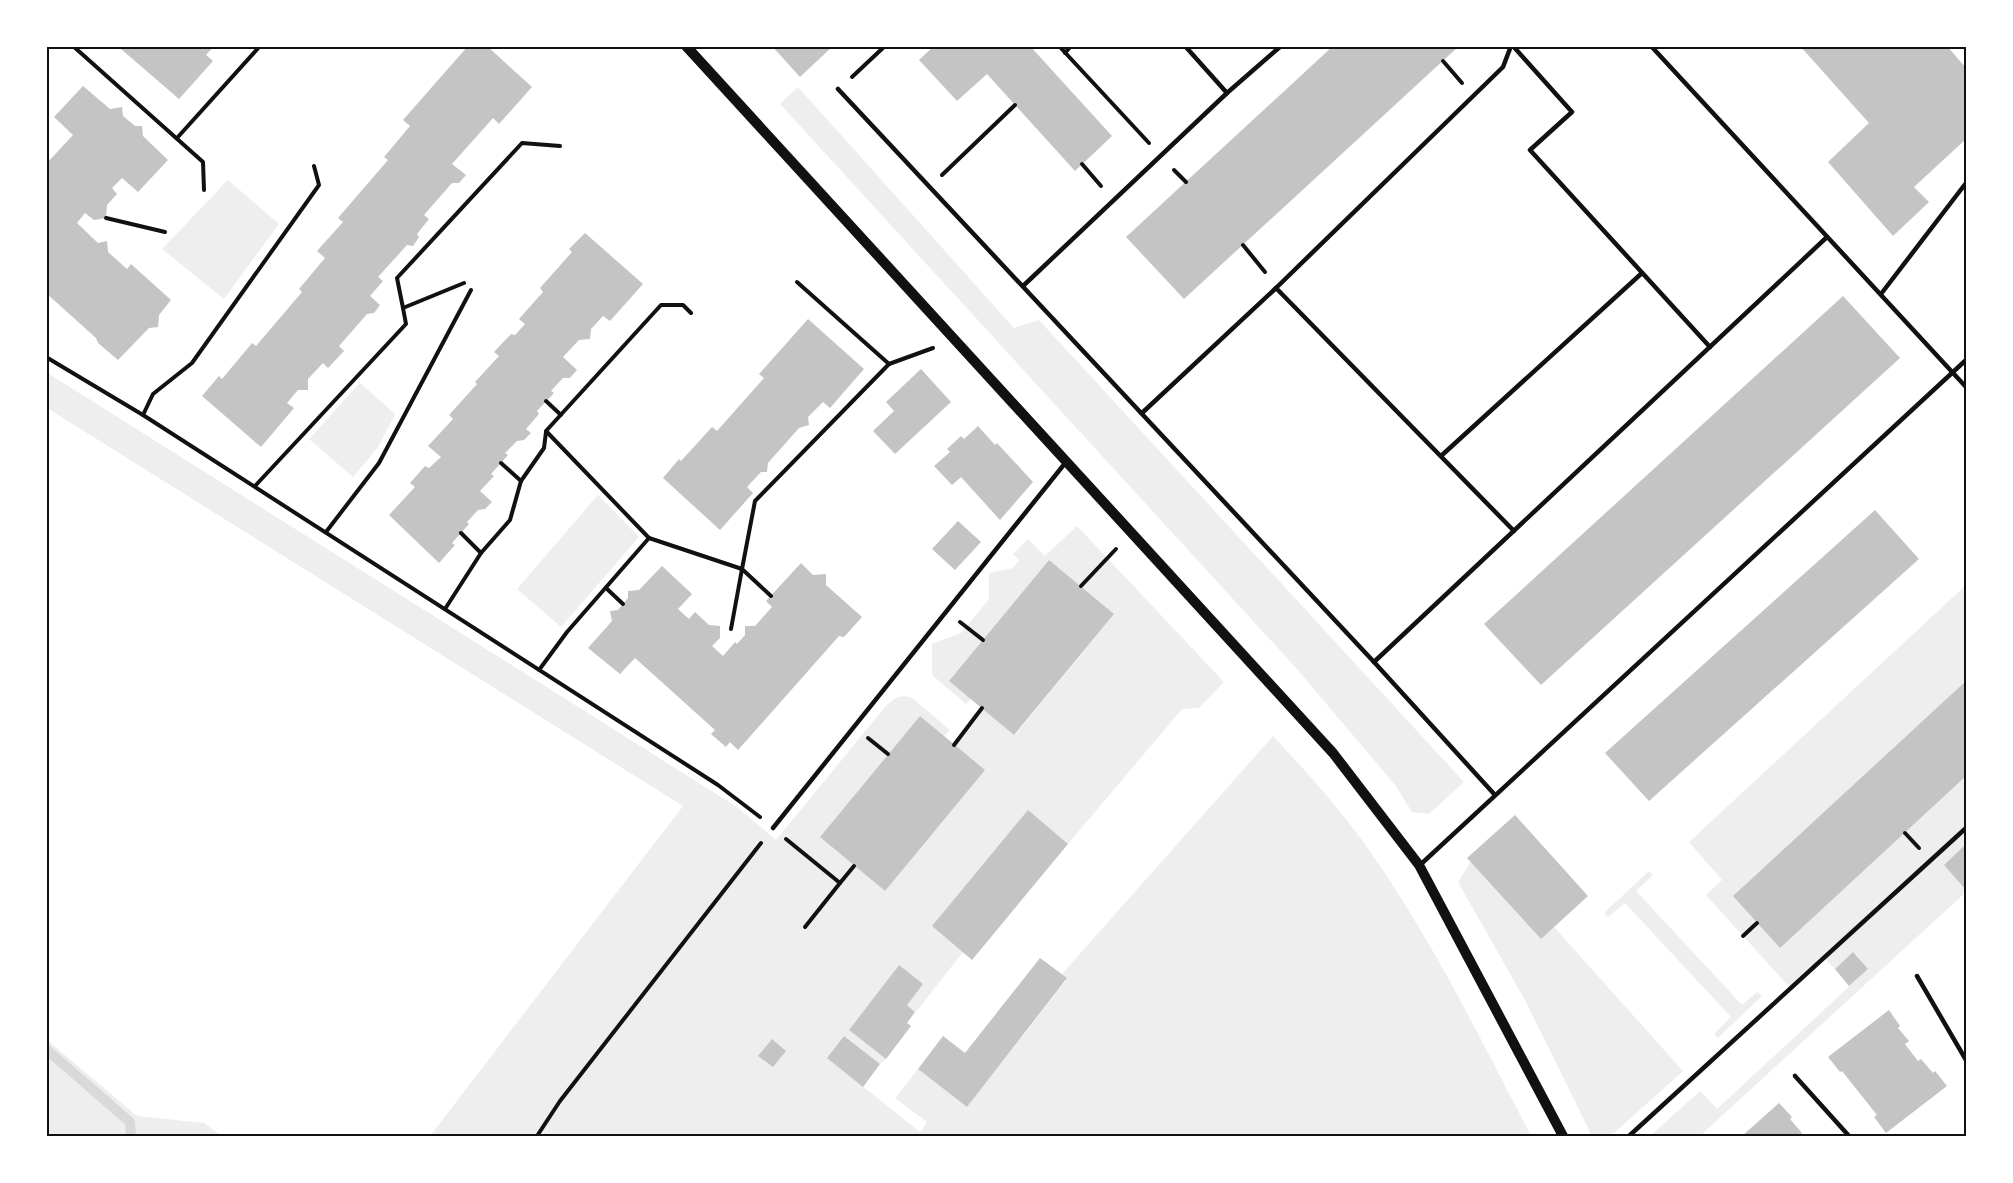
<svg xmlns="http://www.w3.org/2000/svg" width="2013" height="1183" viewBox="0 0 2013 1183" font-family="'Varela Round',sans-serif">
  <style>
    .green { fill: #eee }
    .lines { fill: none; stroke-linecap: round; stroke-linejoin: round }
    .stream { stroke: #d9d9d9; stroke-width: 10 }
    .building { fill: #c4c4c4 }
    .path { stroke: #111; stroke-width: 4 }
    .service { stroke: #111; stroke-width: 4.5 }
    .tertiary { stroke: #111; stroke-width: 10 }
    .neatline { fill: none; stroke: #111; stroke-width: 2 }
  </style>
  <rect width="100%" height="100%" fill="#fff"/>
  <g class="green">
    <path d="M798 87 1014 328 1039 320 1464 782 1429 814 1412 812 1395 785 1297 669 780 104Z"/>
    <path d="M228 180 279 224 224 299 162 249Z"/>
    <path d="M46 372 737 807 776 840 885 707C893 699 900 693 912 698L950 730 944 736 920 716 820 837 885 891 954 745 982 708 1015 735 1114 614 1049 560 949 681 971 699 966 704 932 675V644L961 633 989 599V573L1013 568 1019 560 1013 554 1028 539 1045 556 1077 526 1224 682 1199 708 1182 709 1068 844 1028 811 932 926 963 952 916 1012 907 1005 899 965 849 1030 886 1059 880 1064 844 1036 827 1058 920 1132 927 1122 895 1098 918 1069 967 1107 1067 979 1062 974 1273 736C1303 768 1333 801 1359 836 1427 929 1478 1034 1531 1136H430L683 806 47 408Z"/>
    <path d="M360 383 395 414 378 447 353 477 309 439Z"/>
    <path d="M598 495 639 537 561 627 517 589Z"/>
    <path d="M1966 585V844L1944 865 1965 889 1966 888V892L1700 1136H1650L1700 1091 1717 1109 1868 969 1853 952 1835 969 1824 958 1791 989 1706 895 1722 880 1689 842Z"/>
    <path d="M1471 861 1554 927 1683 1071 1614 1133 1592 1136 1526 1002 1458 882Z"/>
    <path d="M1649 871 1653 875 1636 891 1742 1005 1757 992 1762 996 1718 1038 1714 1034 1731 1017 1625 903 1608 917 1604 913Z"/>
    <path d="M46 1039 137 1116 204 1123 221 1136H47Z"/>
  </g>
  <g class="lines">
    <path class="stream" d="M46 1049 130 1122 131 1136"/>
  </g>
  <g class="building">
    <path d="M123 46H214L206 55 213 61 179 99 121 49Z"/>
    <path d="M468 46H487L532 87 499 124 493 118 452 164 466 175 459 183H452L424 215 429 219 417 234 419 237 413 246 407 245 378 277 383 281 370 296 380 305 374 313 367 314 339 346 344 351 328 368 323 363 308 379V390H298L287 403 294 408 261 447 202 396 219 376 222 379 252 343 256 346 302 292 299 289 325 258 317 251 343 222 338 218 388 160 384 157 410 126 403 120Z"/>
    <path d="M772 46H833L800 77Z"/>
    <path d="M934 46H1030L1112 136 1075 171 987 74 957 101 919 60Z"/>
    <path d="M1333 46H1459L1184 299 1126 237Z"/>
    <path d="M1800 46H1947L1966 68V139L1914 187 1929 202 1893 236 1828 162 1869 123Z"/>
    <path d="M83 86 110 109 122 107 123 116 135 126H142L143 136 168 160 138 192 122 178 112 188 117 194 107 205 106 218 94 220 85 213 77 223 98 243 107 241 108 252 127 269 131 264 171 300 159 315 158 327 149 328 118 360 98 343 96 338 46 293V164L73 135 54 117Z"/>
    <path d="M585 233 643 284 610 321 603 316 591 329 590 339 579 340 563 357 577 370 570 378H563L551 391 554 393 537 411 539 414 526 429 531 433 524 440 517 441 505 453 508 455 491 474 494 476 480 491 492 502 485 509 478 510 467 522 469 524 452 543 455 545 439 563 389 515 415 487 410 483 425 466 429 468 441 457 428 446 453 419 449 415 477 384 475 382 499 356 494 352 511 334 515 335 525 324 519 319 543 292 540 288 572 252 569 249Z"/>
    <path d="M1843 296 1900 358 1541 685 1484 624Z"/>
    <path d="M808 319 864 369 830 408 823 402 808 417 809 425 799 428 768 463 767 472H761L747 487 753 493 720 530 663 478 679 459 681 461 712 427 717 431 764 378 759 374Z"/>
    <path d="M921 369 951 402 895 454 873 431 894 411 886 402Z"/>
    <path d="M978 426 995 445 997 443 1033 482 1000 520 961 477 952 485 934 466 950 452 947 449 961 436 964 439Z"/>
    <path d="M1875 510 1919 559 1649 801 1605 753Z"/>
    <path d="M958 521 981 542 955 570 932 549Z"/>
    <path d="M1049 560 1114 614 1014 735 949 681Z"/>
    <path d="M801 563 813 575 826 574V585L862 617 844 637 839 636 738 750 730 742 726 747 711 734 715 730 635 658 620 674 588 648 612 621 610 611 618 610 628 598V591L639 590 662 566 692 594 678 609 689 619 695 612 709 625 720 626V638L712 646 723 656 735 642 737 644 745 635V626H755L772 607 766 601Z"/>
    <path d="M1966 681V776L1780 948 1733 896Z"/>
    <path d="M920 716 985 770 885 891 820 837Z"/>
    <path d="M1028 810 1068 844 972 960 932 926Z"/>
    <path d="M1515 815 1588 896 1541 939 1467 858Z"/>
    <path d="M1966 844V888L1965 889 1944 865Z"/>
    <path d="M1853 952 1868 969 1849 986 1835 969Z"/>
    <path d="M1040 958 1067 978 967 1107 918 1069 943 1036 965 1053Z"/>
    <path d="M899 965 923 984 907 1005 915 1012 907 1023 911 1026 886 1059 849 1030Z"/>
    <path d="M1889 1010 1900 1026 1898 1028 1909 1041 1905 1044 1911 1052 1918 1061 1921 1059 1933 1073 1935 1071 1947 1086 1886 1133 1874 1117 1877 1115 1842 1071 1840 1072 1828 1057Z"/>
    <path d="M844 1036 880 1064 863 1087 827 1058Z"/>
    <path d="M772 1039 786 1051 773 1067 758 1056Z"/>
    <path d="M1779 1103 1792 1117 1790 1119 1802 1133 1798 1136H1742Z"/>
  </g>
  <g class="lines">
    <g class="path">
      <path d="M73 46 203 162 204 190"/>
      <path d="M1059 46 1149 143"/>
      <path d="M1065 53 1071 46"/>
      <path d="M1443 61 1462 83"/>
      <path d="M852 77 885 46"/>
      <path d="M177 138 260 46"/>
      <path d="M1082 164 1101 186"/>
      <path d="M1174 170 1186 182"/>
      <path d="M942 175 1015 105"/>
      <path d="M106 218 165 232"/>
      <path d="M1243 245 1265 272"/>
      <path d="M403 308 397 278 522 143 560 146"/>
      <path d="M691 313 683 305H661L546 431 649 538 742 569 731 629"/>
      <path d="M46 357 143 415 718 785 760 817"/>
      <path d="M889 364 933 348"/>
      <path d="M546 401 561 415"/>
      <path d="M143 415 153 394 192 363 319 185 314 166"/>
      <path d="M501 463 521 481"/>
      <path d="M255 486 406 324 403 308 464 283"/>
      <path d="M326 532 379 463 471 290"/>
      <path d="M461 533 481 553 510 520 521 481 544 448 546 432"/>
      <path d="M1081 586 1116 549"/>
      <path d="M606 588 623 604"/>
      <path d="M771 596 742 569 755 501 889 364 797 282"/>
      <path d="M445 609 481 553"/>
      <path d="M960 622 983 640"/>
      <path d="M539 670 567 632 649 538"/>
      <path d="M868 738 888 754"/>
      <path d="M954 745 982 708"/>
      <path d="M1905 833 1919 848"/>
      <path d="M786 839 840 883 854 866"/>
      <path d="M805 927 840 883"/>
      <path d="M1743 936 1757 923"/>
      <path d="M537 1136 560 1101 761 843"/>
    </g>
    <g class="service">
      <path d="M1185 46 1227 93"/>
      <path d="M1511 46 1503 67 1276 288 1514 531"/>
      <path d="M1513 46 1572 112 1530 150 1710 347"/>
      <path d="M1651 46 1966 387"/>
      <path d="M838 89 1374 662 1495 795"/>
      <path d="M1023 286 1227 93 1281 46"/>
      <path d="M1881 294 1966 183"/>
      <path d="M1142 413 1276 288"/>
      <path d="M1441 456 1642 273"/>
      <path d="M1374 662 1827 237"/>
      <path d="M773 828 1066 462"/>
      <path d="M1420 865 1966 360"/>
      <path d="M1917 976 1966 1060"/>
      <path d="M1795 1076 1849 1136"/>
      <path d="M1629 1136 1966 828"/>
    </g>
    <path class="tertiary" d="M686 46 1333 753 1419 865 1563 1136"/>
  </g>
  <rect width="2013" height="1183" fill="none" stroke="#ffffff" stroke-width="96"/>
  <rect x="48" y="48" width="1917" height="1087" class="neatline"/>
</svg>
